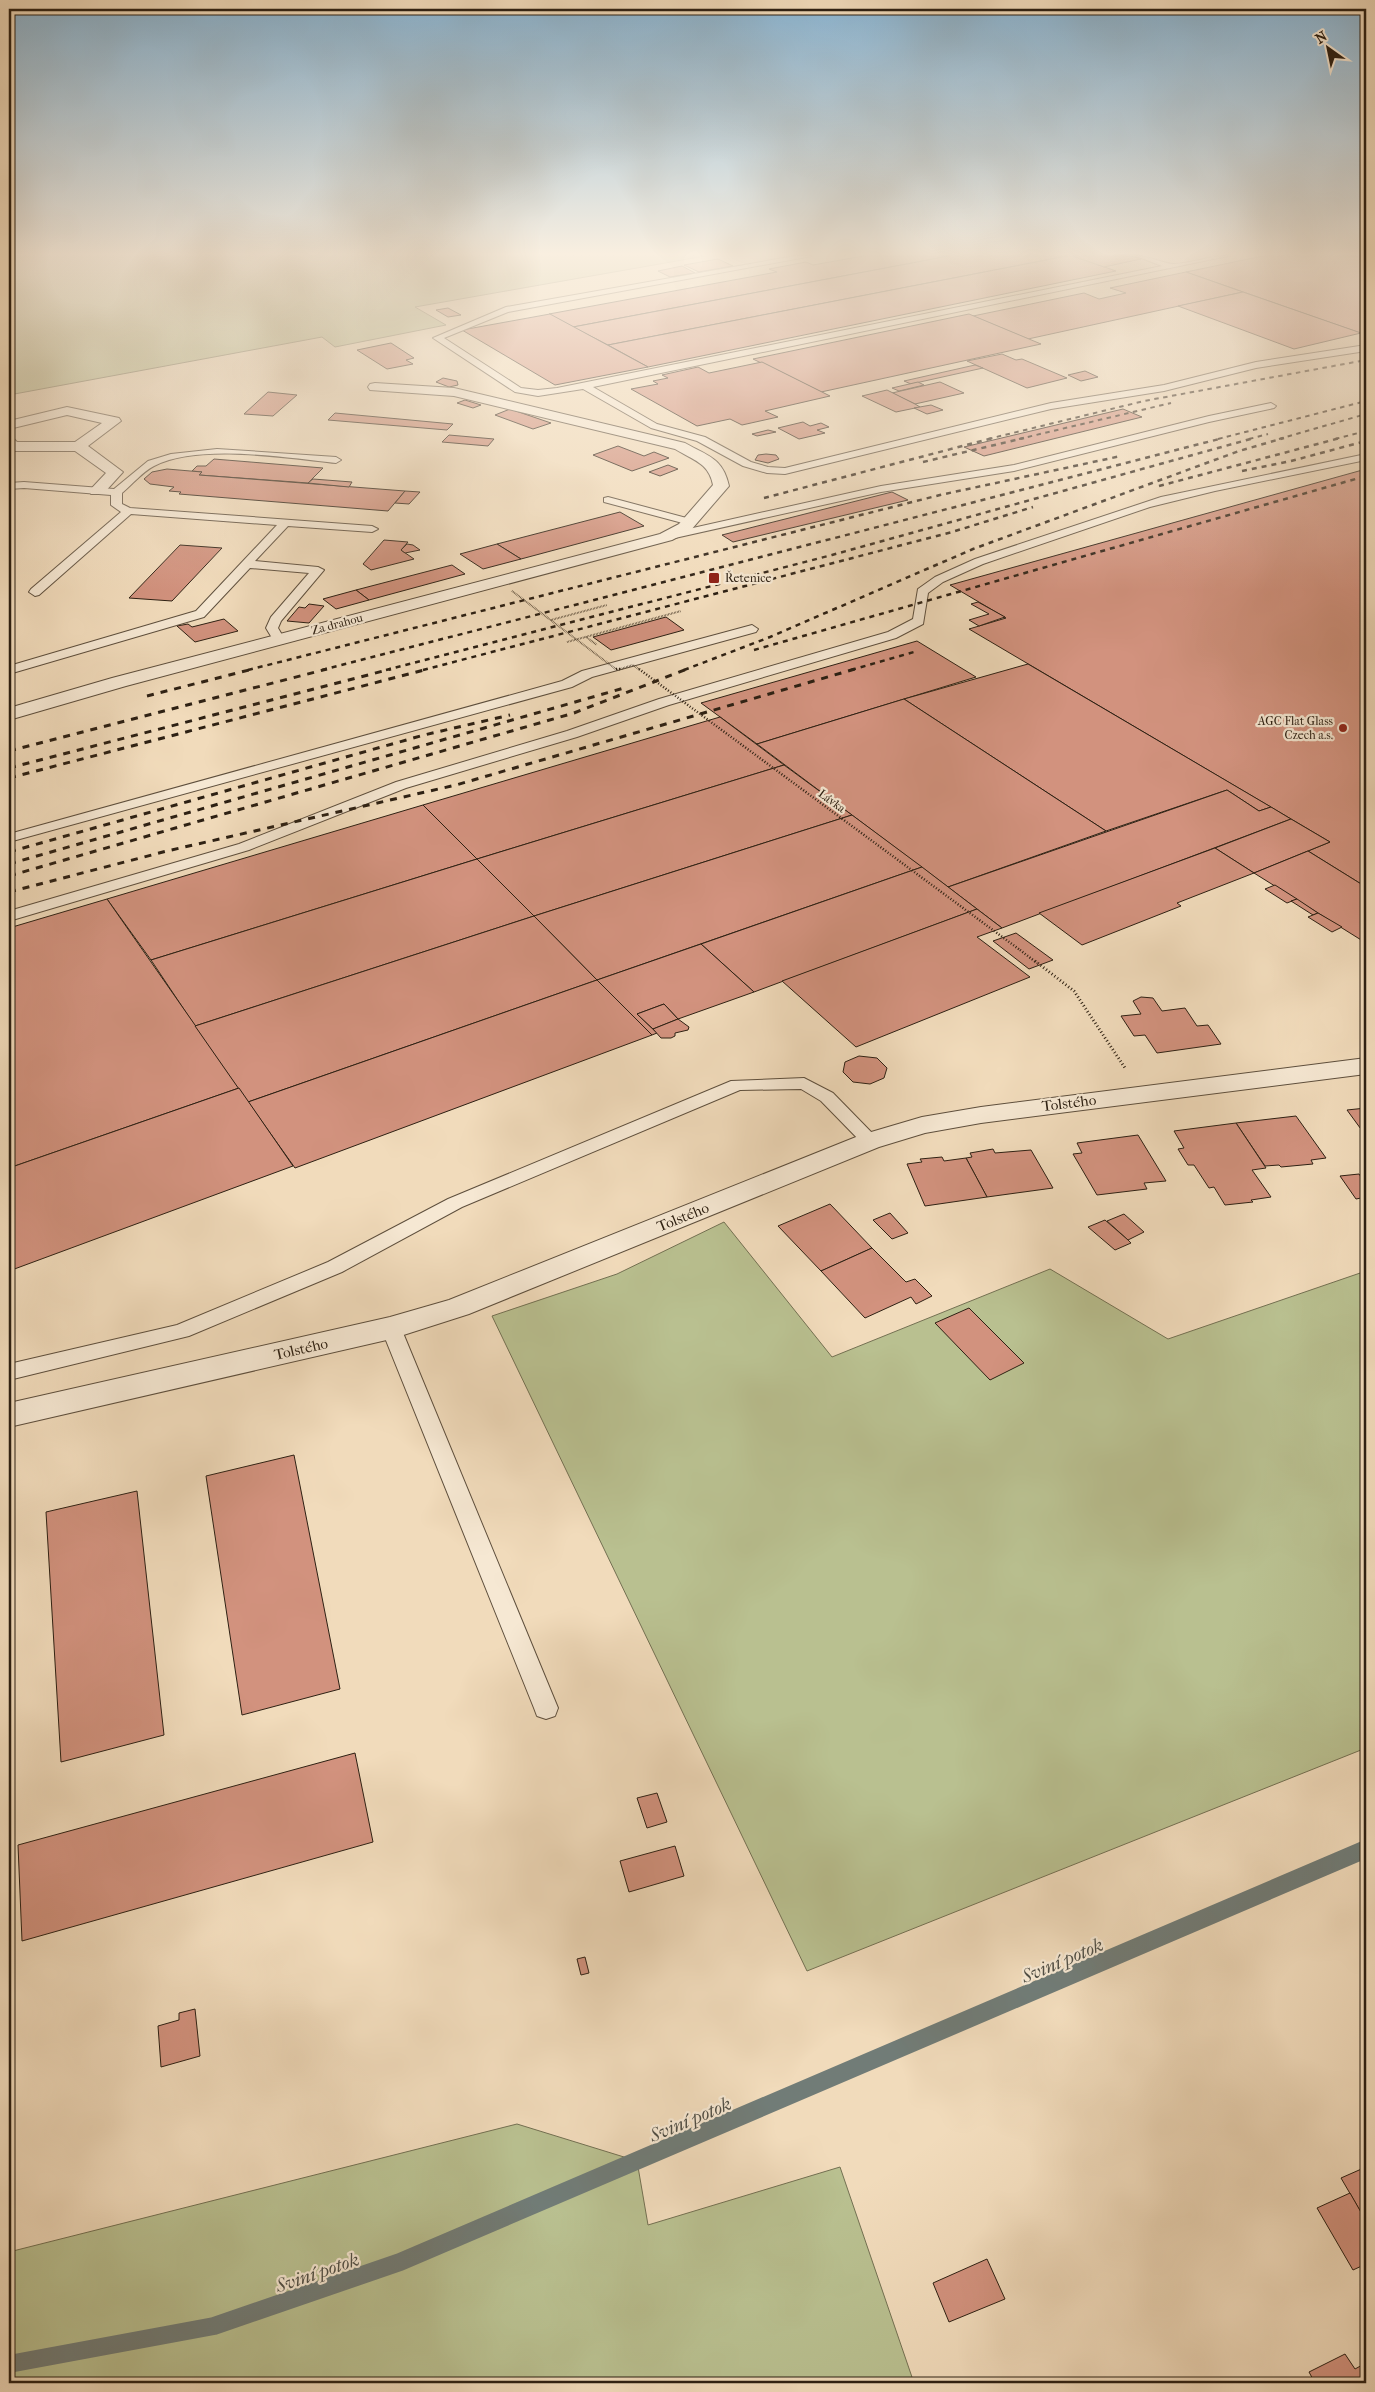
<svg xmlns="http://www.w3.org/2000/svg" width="1375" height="2392" viewBox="0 0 1375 2392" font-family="'IM FELL French Canon',serif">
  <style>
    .green { fill: #b9c090; stroke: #737052 }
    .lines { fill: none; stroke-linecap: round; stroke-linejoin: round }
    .stream { stroke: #717c77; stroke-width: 18 }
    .building { fill: #d2927e; stroke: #2d2013 }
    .service-casing { stroke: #5e4f3d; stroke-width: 2 }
    .minor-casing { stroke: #5e4f3d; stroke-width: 2 }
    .tertiary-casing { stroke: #5e4f3d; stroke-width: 2 }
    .path-far2 { stroke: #2d2013; stroke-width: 2; stroke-dasharray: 0.5 1; stroke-linecap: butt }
    .path-far1 { stroke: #2d2013; stroke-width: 2.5; stroke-dasharray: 1 2; stroke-linecap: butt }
    .path { stroke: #2d2013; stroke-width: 3; stroke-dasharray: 1 2.5; stroke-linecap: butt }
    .service { fill: #f6e8d3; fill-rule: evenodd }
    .minor { fill: #f6e8d3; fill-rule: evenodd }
    .tertiary { fill: #f6e8d3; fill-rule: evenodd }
    .rail-far2 { stroke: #2d2013; stroke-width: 2; stroke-dasharray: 4.5 4.5; stroke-linecap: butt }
    .rail-far1 { stroke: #2d2013; stroke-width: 2.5; stroke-dasharray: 5 5; stroke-linecap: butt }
    .rail { stroke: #2d2013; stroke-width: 3; stroke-dasharray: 7 7; stroke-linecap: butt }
    .path-bridge-far1 { stroke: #2d2013; stroke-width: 2; stroke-dasharray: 0.5 1; stroke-linecap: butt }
    .path-bridge { stroke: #2d2013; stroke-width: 2.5; stroke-dasharray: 1 2; stroke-linecap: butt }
    .poi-dot { fill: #8f2418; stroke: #f6e8d3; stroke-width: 2 }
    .labels { text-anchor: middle; stroke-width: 4.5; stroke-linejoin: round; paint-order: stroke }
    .far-poi-label { font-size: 12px; fill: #2d2013; stroke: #f6e8d3; text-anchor: start }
    .far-street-label { font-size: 12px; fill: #2d2013; stroke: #f6e8d3 }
    .street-label { font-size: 15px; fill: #2d2013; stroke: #f6e8d3 }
    .near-water-label { font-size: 19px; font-style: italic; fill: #4f4e45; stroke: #f6e8d3 }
  </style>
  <rect width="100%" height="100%" fill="#f1dbbb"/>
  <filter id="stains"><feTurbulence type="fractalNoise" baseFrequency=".004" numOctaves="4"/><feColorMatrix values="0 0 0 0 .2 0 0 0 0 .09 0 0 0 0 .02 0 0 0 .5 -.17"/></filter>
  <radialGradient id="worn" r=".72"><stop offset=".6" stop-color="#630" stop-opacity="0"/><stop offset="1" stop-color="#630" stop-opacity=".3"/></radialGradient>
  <g class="green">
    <path d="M9 256H705L415 307 446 325 335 347 322 337 9 395Z"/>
    <path d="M724 1222 832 1357 1050 1269 1168 1339 1366 1271V1748L807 1971 492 1316 617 1274Z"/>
    <path d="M517 2124 637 2161 648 2225 840 2167 914 2383H9V2252Z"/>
  </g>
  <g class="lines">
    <path class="stream" d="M9 2364 214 2326 400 2262 1366 1849"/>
  </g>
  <g class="building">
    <path d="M863 256H949L573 327 549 314 777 272 769 269 806 262 813 265Z"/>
    <path d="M949 256H1067L608 345 573 327Z"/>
    <path d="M1067 256H1073L1116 271 648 367 608 345Z"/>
    <path d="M1073 256H1131L1141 259 1104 267Z"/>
    <path d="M1263 256H1366V335L1186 272Z"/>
    <path d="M718 259 733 266 699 272 684 265Z"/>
    <path d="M682 266 695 273 670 277 658 271Z"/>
    <path d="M1186 272 1243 292 1028 339 973 316 1084 293 1099 299 1126 293 1110 288Z"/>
    <path d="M1243 292 1361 333 1294 349 1178 306Z"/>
    <path d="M448 308 461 315 448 317 436 310Z"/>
    <path d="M550 314 648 367 555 385 462 330Z"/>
    <path d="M969 314 1041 344 821 392 753 359Z"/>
    <path d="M391 343 414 358 406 360 413 364 387 369 357 350Z"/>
    <path d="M1002 354 1016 360 1022 359 1067 378 1027 388 967 361Z"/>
    <path d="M762 362 830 396 765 411 778 417 742 425 730 419 697 426 631 389 658 384 653 381 668 378 662 375 698 367 709 373Z"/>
    <path d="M975 365 983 368 911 384 904 381Z"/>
    <path d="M1085 371 1098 377 1081 381 1068 375Z"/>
    <path d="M443 378 457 381 458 385 449 387 436 382Z"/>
    <path d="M918 382 924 385 899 391 892 388Z"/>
    <path d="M940 382 964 393 915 404 892 393Z"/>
    <path d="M887 390 915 404 920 407 896 412 862 396Z"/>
    <path d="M268 392 297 395 273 416 244 414Z"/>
    <path d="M465 400 481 405 473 408 457 403Z"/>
    <path d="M931 405 943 410 927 414 914 408Z"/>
    <path d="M510 409 551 423 533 429 495 415Z"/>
    <path d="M1123 409 1142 417 984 456 964 447Z"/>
    <path d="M335 413 453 424 447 430 328 420Z"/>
    <path d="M803 422 810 426 821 423 829 427 817 430 825 433 799 439 778 428Z"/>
    <path d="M768 430 776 432 757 436 752 434Z"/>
    <path d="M449 435 494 439 488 446 442 442Z"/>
    <path d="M618 446 644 456 654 452 669 458 632 471 593 455Z"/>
    <path d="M766 454 776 455 779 459 768 463 755 460 758 455Z"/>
    <path d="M214 459 323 468 308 483 199 475 202 472 192 471 197 466H206Z"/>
    <path d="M668 465 678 469 660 476 649 472Z"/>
    <path d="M167 469 202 472 199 475 405 491 388 511 179 494 181 492 169 491 174 487 150 484 144 479 152 472Z"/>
    <path d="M1366 469V887L1308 851 1330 842 969 629 1006 618 950 585Z"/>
    <path d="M313 479 352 482 349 487 308 483Z"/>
    <path d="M405 491 420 492 409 504 395 503Z"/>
    <path d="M892 492 908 500 733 542 722 535Z"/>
    <path d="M620 512 644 526 521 559 497 544Z"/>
    <path d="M384 540 408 542 401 550 414 559 371 570 363 564Z"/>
    <path d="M407 544 413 545 420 550 405 553 401 550Z"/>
    <path d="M497 544 521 559 483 569 460 554Z"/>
    <path d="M180 545 222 548 172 601 129 598Z"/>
    <path d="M452 565 465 574 369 600 356 590Z"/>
    <path d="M356 590 369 600 336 609 323 599Z"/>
    <path d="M978 602 1005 617 979 626 969 620 989 614 971 604Z"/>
    <path d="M309 604 324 606 309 623 287 621 299 607 305 608Z"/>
    <path d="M666 617 684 630 611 650 593 637Z"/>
    <path d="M224 619 238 631 195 642 177 626 188 624 192 627Z"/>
    <path d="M917 641 976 677 757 744 701 703Z"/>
    <path d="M1028 664 1271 807 1259 811 1227 790 1106 831 904 699Z"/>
    <path d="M904 699 1106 831 948 887 757 744Z"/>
    <path d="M720 717 784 765 477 859 423 805Z"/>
    <path d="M784 765 852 815 534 916 477 859Z"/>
    <path d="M1227 790 1259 811 1271 807 1291 819 1002 928 948 887Z"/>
    <path d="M423 805 477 859 151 960 107 899Z"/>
    <path d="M852 815 922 867 597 980 534 916Z"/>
    <path d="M1291 819 1330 842 1254 873 1215 848Z"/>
    <path d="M1215 848 1254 873 1177 903 1181 906 1082 945 1039 913Z"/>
    <path d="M1308 851 1366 887V943L1254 873Z"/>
    <path d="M477 859 534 916 195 1026 151 960Z"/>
    <path d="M922 867 977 909 754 992 701 944Z"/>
    <path d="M1275 885 1297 899 1287 903 1265 889Z"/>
    <path d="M107 899 239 1088 9 1168V928Z"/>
    <path d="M1297 899 1318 913 1313 915 1291 901Z"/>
    <path d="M977 909 1002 928 977 937 1030 977 856 1047 782 981Z"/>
    <path d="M1318 913 1342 927 1332 932 1308 917Z"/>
    <path d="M534 916 597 980 248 1102 195 1026Z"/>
    <path d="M1016 933 1053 960 1029 969 993 941Z"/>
    <path d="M701 944 754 992 678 1019 664 1004 637 1014 657 1033 652 1035 597 980Z"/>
    <path d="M597 980 652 1035 295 1168 248 1102Z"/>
    <path d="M1141 997 1153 998 1162 1011 1185 1008 1197 1026 1208 1025 1221 1044 1157 1053 1145 1035 1134 1036 1121 1016 1141 1014 1133 1001Z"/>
    <path d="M664 1004 678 1019 653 1029 637 1014Z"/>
    <path d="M678 1019 689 1027 688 1030 675 1033V1036L671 1038H661L653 1029Z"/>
    <path d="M859 1056 877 1058 887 1068 884 1078 870 1084 853 1082 843 1072 845 1062Z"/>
    <path d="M239 1088 293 1166 9 1271V1168Z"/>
    <path d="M1366 1108V1136L1347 1110Z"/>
    <path d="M1296 1116 1326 1158 1311 1160 1313 1164 1281 1167 1279 1165 1265 1166 1236 1123Z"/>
    <path d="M1236 1123 1266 1168 1252 1170 1271 1197 1251 1200 1253 1202 1225 1205 1214 1187 1209 1188 1194 1165H1188L1178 1149 1184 1148 1174 1131Z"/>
    <path d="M1138 1135 1166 1181 1144 1183 1147 1189 1097 1195 1073 1154 1082 1153 1077 1143Z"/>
    <path d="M993 1149 995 1153 1031 1150 1053 1188 987 1197 966 1158 972 1157 970 1153Z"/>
    <path d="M942 1157 944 1161 966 1158 987 1197 925 1206 907 1164 922 1162 920 1159Z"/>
    <path d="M1359 1174 1366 1184V1197L1356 1199 1340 1176Z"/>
    <path d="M830 1204 872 1248 821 1271 778 1226Z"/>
    <path d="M890 1213 908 1233 892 1239 873 1220Z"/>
    <path d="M1124 1214 1144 1232 1128 1240 1107 1221Z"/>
    <path d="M1105 1220 1128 1240 1131 1243 1115 1250 1088 1227Z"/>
    <path d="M872 1248 906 1282 915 1279 932 1296 916 1304 911 1297 865 1318 821 1271Z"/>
    <path d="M969 1308 1024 1363 990 1380 935 1323Z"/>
    <path d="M294 1455 340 1689 242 1715 206 1476Z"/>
    <path d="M137 1491 164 1735 61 1762 46 1512Z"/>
    <path d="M355 1753 373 1842 22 1941 18 1845Z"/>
    <path d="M657 1793 667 1822 647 1828 637 1798Z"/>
    <path d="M675 1846 684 1876 629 1892 620 1861Z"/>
    <path d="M585 1957 589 1973 581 1975 577 1959Z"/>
    <path d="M195 2009 200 2056 161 2067 158 2026 179 2020V2013Z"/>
    <path d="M1366 2167V2221L1341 2178Z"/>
    <path d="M1350 2193 1366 2221V2264L1353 2270 1317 2208Z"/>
    <path d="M987 2259 1005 2299 949 2322 933 2283Z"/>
    <path d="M1345 2354 1355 2369 1366 2363V2383H1315L1309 2372Z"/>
  </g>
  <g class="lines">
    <defs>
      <g id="service">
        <path d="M795 256H812L508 312 444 338 521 388 538 390 557 388 1162 266 1136 256C1150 256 1164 264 1174 264 1192 263 1209 256 1228 256L593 387 657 424 705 437 751 462 768 467 785 468 1051 403 1164 385 1256 362 1366 345V351L1256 368 1164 391 1051 409 785 474 767 473 743 466 697 441 651 428 583 389 538 396 515 392 433 338 506 307Z"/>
        <path d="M1271 403 1276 406 1274 408 1209 422 1014 471 881 492 666 540 660 537 666 534 881 486 1014 465 1209 416Z"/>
        <path d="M217 449 336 457 341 460 336 463C287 458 199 443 154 466 142 472 133 484 122 493V504L130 508 372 526 378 529 372 532 288 526 255 561 318 567 324 570 281 621 278 628 285 640 283 643H275L266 628 271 617 309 573 250 568 204 617 9 674V666L196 611 277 525 131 514 39 595 35 596 29 592 31 589 121 512 111 505V495L24 488 9 489V483L24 482 114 489 148 461 171 454Z"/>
        <path d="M1366 454V460L1215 491 1150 507 983 564 943 582 928 593 923 624 896 638 669 705 577 737 406 788 249 850 9 921V911L239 844 396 782 567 731 659 699 888 632 913 619 918 589 935 577 975 559 1161 497Z"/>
        <path d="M608 497 694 520 695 522 690 525 604 502V498Z"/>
        <path d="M752 625 758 629 756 632 592 677 572 687 9 842V834L562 681 582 671Z"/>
        <path d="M804 1078 833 1093 876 1137 879 1141 876 1145 870 1147 864 1145 821 1101 801 1089 740 1090 462 1207 342 1272 189 1336 9 1380V1364L177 1325 328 1262 448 1199 731 1081Z"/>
        <path d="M391 1321 398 1323 401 1328 558 1708 555 1716 546 1719 537 1716 534 1708 381 1328 384 1323Z"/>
      </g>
      <g id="minor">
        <path d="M375 383 454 388 685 443C708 456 723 458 729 486L691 530 672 540 126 686 9 720V708L112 678 660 534 679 524 713 485C709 463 693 460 675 449L454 396 370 390 368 387 370 384Z"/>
        <path d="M67 407 119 418 121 421 88 446 123 472 103 494H91L89 491 106 473 75 451H9V438L14 439 17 442H75L102 423 67 415 9 429V421Z"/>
      </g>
      <path id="tertiary" d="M1366 1058V1074L981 1123 925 1133 879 1147 469 1314 391 1339 9 1427V1403L390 1317 449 1300 861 1135 922 1117 981 1107Z"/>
    </defs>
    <use href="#service" class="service-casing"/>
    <use href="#minor" class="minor-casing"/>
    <use href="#tertiary" class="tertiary-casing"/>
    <g class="path-far2">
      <path d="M551 620 607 605"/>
      <path d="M586 637 597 645"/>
      <path d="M567 642 681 611"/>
    </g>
    <path class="path-far1" d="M1020 950 1037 963"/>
    <path class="path" d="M1035 961 1074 991 1125 1068"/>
    <use href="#service" class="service"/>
    <use href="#minor" class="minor"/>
    <use href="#tertiary" class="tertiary"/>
    <g class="rail-far2">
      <path d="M988 439 1144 401 1366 360"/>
      <path d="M1019 439 1171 403"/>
      <path d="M1218 439 1366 401"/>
      <path d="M1249 439 1268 434"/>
      <path d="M1279 439 1366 414"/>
      <path d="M1335 439 1366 431"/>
    </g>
    <g class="rail-far1">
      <path d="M923 462 1024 438"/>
      <path d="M1242 471 1291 461 1366 441"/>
      <path d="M1159 486 1340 438"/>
      <path d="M764 498 993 438"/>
      <path d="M754 650 1366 476"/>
      <path d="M248 670 940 495 1121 456"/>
      <path d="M322 670 1223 438"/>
      <path d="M386 670 832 555 1254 438"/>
      <path d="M423 670 952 532 1033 507"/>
      <path d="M684 670 770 637 973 549 1239 451 1284 438"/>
      <path d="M851 670 914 652"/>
    </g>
    <g class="rail">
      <path d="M147 696 253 669"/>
      <path d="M9 751 327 669"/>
      <path d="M9 768 391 669"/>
      <path d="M9 778 428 669"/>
      <path d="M9 852 424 735 510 715"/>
      <path d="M9 864 624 688"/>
      <path d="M9 876 574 713 687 669"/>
      <path d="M9 892 167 851 456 785 855 669"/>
    </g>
    <path class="path-bridge-far1" d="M512 591 617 670 633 665 640 670"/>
    <g class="path-bridge">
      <path d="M616 669H620"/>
      <path d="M639 669 1020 950"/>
    </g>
  </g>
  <linearGradient id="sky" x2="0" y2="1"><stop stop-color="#8ab6d5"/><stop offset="0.43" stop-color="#f9efe0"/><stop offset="1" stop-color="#f9efe0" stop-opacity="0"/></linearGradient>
  <rect width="1375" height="591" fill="url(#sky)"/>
  <g class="poi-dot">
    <rect x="708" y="572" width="12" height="12" rx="2.5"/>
    <circle cx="1343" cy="728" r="5"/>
  </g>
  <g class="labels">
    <g class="far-poi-label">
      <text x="725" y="582">Řetenice</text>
      <text x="1333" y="725" text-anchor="end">AGC Flat Glass<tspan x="1333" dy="14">Czech a.s.</tspan></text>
    </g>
    <g class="far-street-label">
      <text transform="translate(337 624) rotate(-15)" y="4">Za drahou</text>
      <text transform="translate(832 801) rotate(36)" y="4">Lávka</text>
    </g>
    <g class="street-label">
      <text transform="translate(1069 1103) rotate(-7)" y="5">Tolstého</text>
      <text transform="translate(683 1217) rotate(-22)" y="5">Tolstého</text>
      <text transform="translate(301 1349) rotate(-13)" y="5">Tolstého</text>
    </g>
    <g class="near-water-label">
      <text transform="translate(1062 1960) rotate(-23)" y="7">Sviní potok</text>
      <text transform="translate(690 2119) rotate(-23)" y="7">Sviní potok</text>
      <text transform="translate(317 2272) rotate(-19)" y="7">Sviní potok</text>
    </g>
  </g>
  <rect width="1375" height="2392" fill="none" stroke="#f1dbbb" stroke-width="30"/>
  <rect x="10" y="10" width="1355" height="2372" fill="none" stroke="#2d2013" stroke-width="2.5"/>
  <rect x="15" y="15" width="1345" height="2362" fill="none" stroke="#2d2013"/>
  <g transform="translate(1328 48) rotate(327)" stroke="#f6e8d3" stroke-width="4" paint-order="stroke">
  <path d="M0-4L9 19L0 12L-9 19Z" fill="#2d2013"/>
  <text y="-8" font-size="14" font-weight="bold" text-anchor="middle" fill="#2d2013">N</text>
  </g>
  <rect width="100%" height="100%" filter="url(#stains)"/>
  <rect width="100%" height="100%" fill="url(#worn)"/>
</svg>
